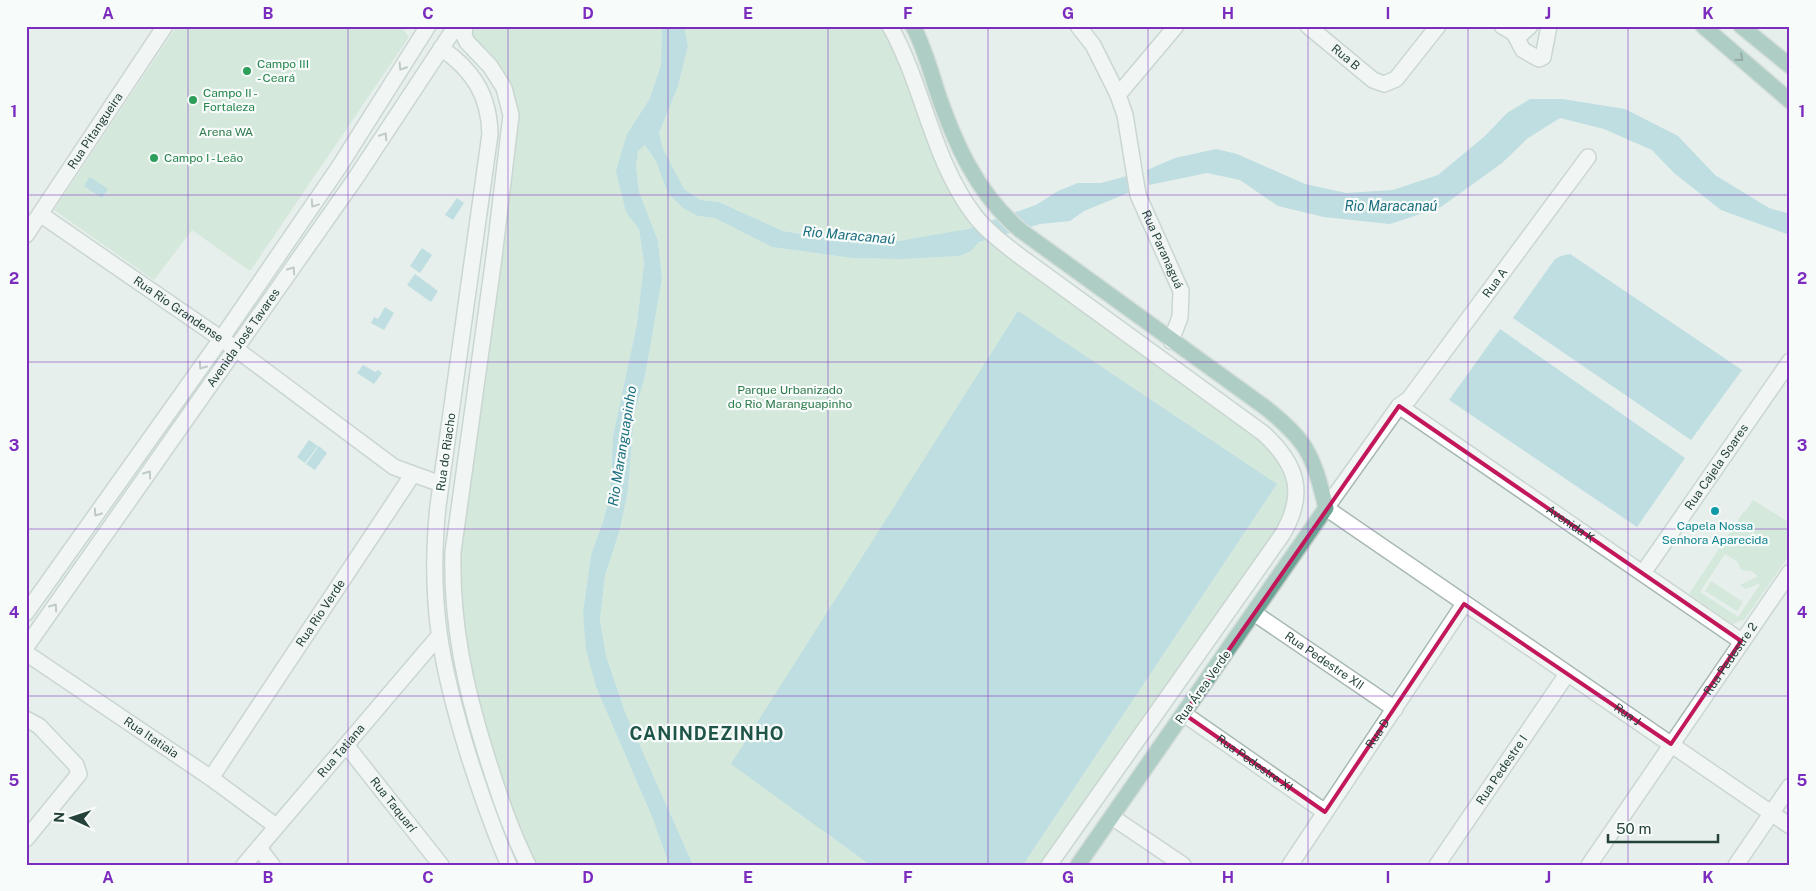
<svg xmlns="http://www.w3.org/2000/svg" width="1816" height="891" viewBox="0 0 1816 891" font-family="'Public Sans',sans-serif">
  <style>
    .green { fill: #bfe0c8; fill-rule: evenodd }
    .water { fill: #8ec9d4 }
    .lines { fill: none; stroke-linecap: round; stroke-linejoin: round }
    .minor-casing { stroke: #a8b8b2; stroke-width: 18 }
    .major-casing { stroke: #c2cac8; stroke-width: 18 }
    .minor { stroke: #fff; stroke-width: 15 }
    .major { stroke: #6aa596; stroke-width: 15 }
    .oneway { stroke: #365b51 }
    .oneway2 { stroke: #92a09c }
    .marked { fill: none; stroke: #c2185b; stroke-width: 4; stroke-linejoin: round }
    .grid { fill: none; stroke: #7b2cbf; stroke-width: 1; stroke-opacity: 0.55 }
    .leisure-dot { fill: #2e9e5b; stroke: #f7fbf9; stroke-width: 2 }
    .culture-dot { fill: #0f9aa8; stroke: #f7fbf9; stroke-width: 2 }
    .labels { text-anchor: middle; stroke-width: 4.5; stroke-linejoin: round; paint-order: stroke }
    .street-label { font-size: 12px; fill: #24423a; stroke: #f7fbf9 }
    .leisure-label { font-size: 12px; fill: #27864d; stroke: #f7fbf9; text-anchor: start }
    .park-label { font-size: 12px; fill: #2d7a4b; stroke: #f7fbf9 }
    .culture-label { font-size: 12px; fill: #0d838f; stroke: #f7fbf9 }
    .water-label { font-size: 14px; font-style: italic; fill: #1c6f80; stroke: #f7fbf9 }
    .district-label { font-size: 18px; font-weight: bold; letter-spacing: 1px; fill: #1f5548; stroke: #f7fbf9 }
    .neatline { fill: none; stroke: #7b2cbf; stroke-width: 2 }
    .grid-label { font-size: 16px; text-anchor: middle; font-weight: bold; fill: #7b2cbf }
  </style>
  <rect width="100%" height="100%" fill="#e6efeb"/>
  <g class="green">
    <path d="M177 26H400L409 37 250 271 192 230 154 280 54 210Z"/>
    <path d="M465 26H662L661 65 650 98 627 134 626 212 639 229 644 263 637 324 613 436 610 494 603 522 591 555 583 612 596 687 653 819 669 865H528L504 811 452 589 511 115Z"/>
    <path d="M684 26H890L928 118 983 224 952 233 899 241 873 242 783 231 719 202 700 200 684 189 675 174 663 149 659 133 678 86 688 46Z"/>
    <path d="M645 145 656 161 663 177 698 216 715 218 772 247 852 258 901 259 960 256 971 251 979 242 996 237 1281 449 1294 510 1049 865H1023L1277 484 825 833 870 865H693L625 712 606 656 600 620 605 576 620 529 628 490 634 415 645 376 662 279 658 241 639 192 636 167 638 151Z"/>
    <path d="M1753 500 1790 523V554L1745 619 1733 624 1689 594 1744 511 1745 512ZM1725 554 1738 562 1741 570 1751 571 1758 576 1740 585 1745 589 1761 583 1738 617 1700 592Z"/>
    <path d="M1711 581 1743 602 1737 611 1705 591Z"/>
  </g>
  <g class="water">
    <path d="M662 26H684L688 46 678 86 659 133 663 149 684 189 700 200 719 202 783 231 822 237 899 241 968 229 1036 205 1058 191 1078 183H1101L1131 175 1133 191 1084 211 1070 221 1040 224 996 237 979 242 971 251 960 256 901 259 852 258 772 247 715 218 698 216 683 208 668 193 656 161 645 145 638 151 636 167 639 192 658 241 662 279 645 376 634 415 628 490 620 529 605 576 600 620 606 656 625 712 693 865H669L653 819 596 687 586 649 583 612 591 555 603 522 610 494 613 436 637 324 644 263 639 229 626 212 616 171 627 134 650 98 661 65Z"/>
    <path d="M1530 99H1562L1625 109 1678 136 1715 175 1769 208 1790 214V235L1721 210 1674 173 1652 150 1604 129 1560 118 1528 138 1502 163 1441 207 1390 224 1324 217 1278 206 1240 180 1207 173 1149 185 1147 170 1175 158 1216 149 1237 154 1305 184 1346 193 1393 190 1438 175 1485 136 1507 113Z"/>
    <path d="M90 177 108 189 102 198 84 186Z"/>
    <path d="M457 198 464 203 453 220 445 215Z"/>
    <path d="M422 248 432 255 420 273 410 266Z"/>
    <path d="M1570 254 1742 370 1691 440 1513 318 1555 259 1561 256Z"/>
    <path d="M415 274 438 291 431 302 407 285Z"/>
    <path d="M385 307 394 313 384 330 371 323 374 317 378 319Z"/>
    <path d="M1018 311 1277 484 1023 865H870L731 764Z"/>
    <path d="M1500 329 1685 458 1637 527 1449 400Z"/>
    <path d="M363 365 375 372 378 370 382 373 374 384 357 373Z"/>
    <path d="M309 440 318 446 305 463 297 457Z"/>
    <path d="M319 446 327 453 315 470 306 464Z"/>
  </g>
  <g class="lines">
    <defs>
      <g id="minor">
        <path d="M465 26 464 36 467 42 490 66 504 88 511 115 494 257 453 552C451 622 465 687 486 754 498 792 510 829 528 865"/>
        <path d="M890 26C924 87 932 160 975 216 988 232 1004 244 1021 257L1263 433C1297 464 1307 493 1282 535L1049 865"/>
        <path id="s1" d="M1078 26 1093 45 1118 95 1125 115 1138 195 1181 291 1180 317 1171 341"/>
        <path id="s2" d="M1308 26 1373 80 1384 84 1396 79 1438 26"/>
        <path d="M1502 26 1519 36 1530 26"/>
        <path d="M1515 35 1523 50 1539 59 1543 57 1549 26"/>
        <path d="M441 48C473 70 489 95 490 134L438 506C428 602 441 667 469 757 481 794 493 830 509 865"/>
        <path d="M1118 95 1176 26"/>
        <path id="s3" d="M1588 157 1409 399 1399 406 1326 508 1790 826"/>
        <path id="s4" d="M40 214 236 349 394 467 413 474"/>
        <path id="s5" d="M26 235 165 26"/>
        <path id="s6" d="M1399 406 1741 641"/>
        <path id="s7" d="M1643 573 1790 361"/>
        <path d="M26 613 221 339 339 167 428 26"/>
        <path id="s8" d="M1254 613 1395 709"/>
        <path id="s9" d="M26 647 355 179 456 26"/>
        <path id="s10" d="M26 653 211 778 276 826"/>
        <path id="s11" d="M1184 714 1325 812"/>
        <path d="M26 719 39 726 76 765 79 774 26 839"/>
        <path id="s12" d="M346 745 441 865"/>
        <path id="s13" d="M211 778 413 474 441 484"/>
        <path d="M1112 817 1183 865"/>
        <path d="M259 848 272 865"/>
        <path id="s14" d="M244 865 438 637"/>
        <path id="s15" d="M1290 865 1464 604"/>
        <path id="s16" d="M1437 865 1567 674"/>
        <path id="s17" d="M1589 865 1790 572"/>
        <path d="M1736 865 1790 786"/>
      </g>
      <g id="major">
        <path d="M913 26C924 47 930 69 937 91 955 144 977 193 1020 230L1266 408C1308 442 1313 455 1326 508L1078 865"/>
        <path d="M1703 26 1790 101"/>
        <path d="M1741 26 1790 66"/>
      </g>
    </defs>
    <use href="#minor" class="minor-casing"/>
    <use href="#major" class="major-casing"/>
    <use href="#minor" class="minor"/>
    <use href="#major" class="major"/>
  </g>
  <defs><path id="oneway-chevron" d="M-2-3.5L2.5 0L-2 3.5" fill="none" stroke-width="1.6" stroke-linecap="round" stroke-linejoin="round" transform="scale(1.25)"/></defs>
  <use class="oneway" href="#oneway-chevron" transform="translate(1740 58) rotate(41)"/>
  <g class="oneway2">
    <use href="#oneway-chevron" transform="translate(402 67) rotate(122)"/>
    <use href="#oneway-chevron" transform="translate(384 136) rotate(-57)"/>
    <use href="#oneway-chevron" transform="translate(314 204) rotate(124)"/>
    <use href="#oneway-chevron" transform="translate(292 270) rotate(-55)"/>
    <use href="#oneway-chevron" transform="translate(202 366) rotate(125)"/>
    <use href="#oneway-chevron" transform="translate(148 474) rotate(-55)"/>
    <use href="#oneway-chevron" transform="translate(97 513) rotate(125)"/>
    <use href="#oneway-chevron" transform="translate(54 607) rotate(-55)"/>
  </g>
  <path d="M0 0H1816V891H0ZM1399 406 1741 641 1671 744 1464 604 1325 812 1184 714Z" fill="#e6efeb" fill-opacity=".55" fill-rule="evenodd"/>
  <path class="marked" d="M1399 406 1741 641 1671 744 1464 604 1325 812 1184 714Z"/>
  <path class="grid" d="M188 26V865M348 26V865M508 26V865M668 26V865M828 26V865M988 26V865M1148 26V865M1308 26V865M1468 26V865M1628 26V865M26 195H1790M26 362H1790M26 529H1790M26 696H1790"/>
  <g class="leisure-dot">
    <circle cx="247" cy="71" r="5"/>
    <circle cx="193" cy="100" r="5"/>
    <circle cx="154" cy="158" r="5"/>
  </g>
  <circle class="culture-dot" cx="1715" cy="511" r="5"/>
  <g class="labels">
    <g class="street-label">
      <text dy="4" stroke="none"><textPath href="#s2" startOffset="49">Rua B</textPath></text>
      <text dy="4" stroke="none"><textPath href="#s5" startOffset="125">Rua Pitangueira</textPath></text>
      <text dy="4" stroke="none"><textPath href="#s1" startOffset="242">Rua Paranaguá</textPath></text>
      <text transform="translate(1495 283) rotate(-54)" y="4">Rua A</text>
      <text dy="4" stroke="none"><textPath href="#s4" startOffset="168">Rua Rio Grandense</textPath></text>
      <text dy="4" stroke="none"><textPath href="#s9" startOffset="378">Avenida José Tavares</textPath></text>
      <text transform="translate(446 452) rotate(-82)" y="4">Rua do Riacho</text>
      <text dy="4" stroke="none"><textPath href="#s7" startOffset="129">Rua Cajela Soares</textPath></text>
      <text dy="4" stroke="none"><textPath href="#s6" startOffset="208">Avenida K</textPath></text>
      <text dy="4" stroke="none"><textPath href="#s13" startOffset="198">Rua Rio Verde</textPath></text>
      <text dy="4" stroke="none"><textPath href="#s17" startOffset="250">Rua Pedestre 2</textPath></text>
      <text dy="4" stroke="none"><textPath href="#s8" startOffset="85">Rua Pedestre XII</textPath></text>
      <text transform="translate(1203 687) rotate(-55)" y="4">Rua Área Verde</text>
      <text dy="4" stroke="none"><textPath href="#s3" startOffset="804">Rua J</textPath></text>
      <text dy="4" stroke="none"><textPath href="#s15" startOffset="158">Rua D</textPath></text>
      <text dy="4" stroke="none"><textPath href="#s10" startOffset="151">Rua Itatiaia</textPath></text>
      <text dy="4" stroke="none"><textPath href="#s14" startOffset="150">Rua Tatiana</textPath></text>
      <text dy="4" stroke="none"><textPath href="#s11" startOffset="86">Rua Pedestre XI</textPath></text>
      <text dy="4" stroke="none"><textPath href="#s16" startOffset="115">Rua Pedestre I</textPath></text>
      <text dy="4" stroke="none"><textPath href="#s12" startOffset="76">Rua Taquarí</textPath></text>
    </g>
    <g class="leisure-label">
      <text x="257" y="68">Campo III<tspan x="257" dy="14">- Ceará</tspan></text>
      <text x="203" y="97">Campo II -<tspan x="203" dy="14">Fortaleza</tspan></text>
      <text x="164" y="162">Campo I - Leão</text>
    </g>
    <g class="park-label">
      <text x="226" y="136">Arena WA</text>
      <text x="790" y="394">Parque Urbanizado<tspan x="790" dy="14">do Rio Maranguapinho</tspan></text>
    </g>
    <g class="culture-label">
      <text x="1715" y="530">Capela Nossa<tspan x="1715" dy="14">Senhora Aparecida</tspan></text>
    </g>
    <g class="water-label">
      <text x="1391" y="211">Rio Maracanaú</text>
      <text transform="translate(849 235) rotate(5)" y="5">Rio Maracanaú</text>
      <text transform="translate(622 446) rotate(-81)" y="5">Rio Maranguapinho</text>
    </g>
    <g class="district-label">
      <text x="707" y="740">CANINDEZINHO</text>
    </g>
  </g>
  <rect width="1816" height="891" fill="none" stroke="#f7fbf9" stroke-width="55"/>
  <g transform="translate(72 818) rotate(273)" stroke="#f7fbf9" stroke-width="4" paint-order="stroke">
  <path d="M0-4L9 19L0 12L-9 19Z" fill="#24423a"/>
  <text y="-8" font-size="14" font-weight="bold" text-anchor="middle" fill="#24423a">N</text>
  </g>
  <path d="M1608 834v8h110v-8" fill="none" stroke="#24423a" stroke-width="2.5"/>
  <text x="1616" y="834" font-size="15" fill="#24423a" stroke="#f7fbf9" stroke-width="4" paint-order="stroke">50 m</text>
  <rect x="28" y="28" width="1760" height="836" class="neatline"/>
  <g class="grid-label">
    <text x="108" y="19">A</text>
    <text x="268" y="19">B</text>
    <text x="428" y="19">C</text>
    <text x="588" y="19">D</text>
    <text x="748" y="19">E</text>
    <text x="908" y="19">F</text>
    <text x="1068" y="19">G</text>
    <text x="1228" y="19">H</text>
    <text x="1388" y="19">I</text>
    <text x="1548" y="19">J</text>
    <text x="1708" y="19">K</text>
    <text x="14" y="117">1</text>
    <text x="1802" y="117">1</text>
    <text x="14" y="284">2</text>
    <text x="1802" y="284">2</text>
    <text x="14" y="451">3</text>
    <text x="1802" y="451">3</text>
    <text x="14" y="618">4</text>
    <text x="1802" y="618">4</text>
    <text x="14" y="786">5</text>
    <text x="1802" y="786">5</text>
    <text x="108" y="883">A</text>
    <text x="268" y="883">B</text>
    <text x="428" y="883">C</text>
    <text x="588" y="883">D</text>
    <text x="748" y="883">E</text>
    <text x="908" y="883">F</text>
    <text x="1068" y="883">G</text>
    <text x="1228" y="883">H</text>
    <text x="1388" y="883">I</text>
    <text x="1548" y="883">J</text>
    <text x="1708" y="883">K</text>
  </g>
</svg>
